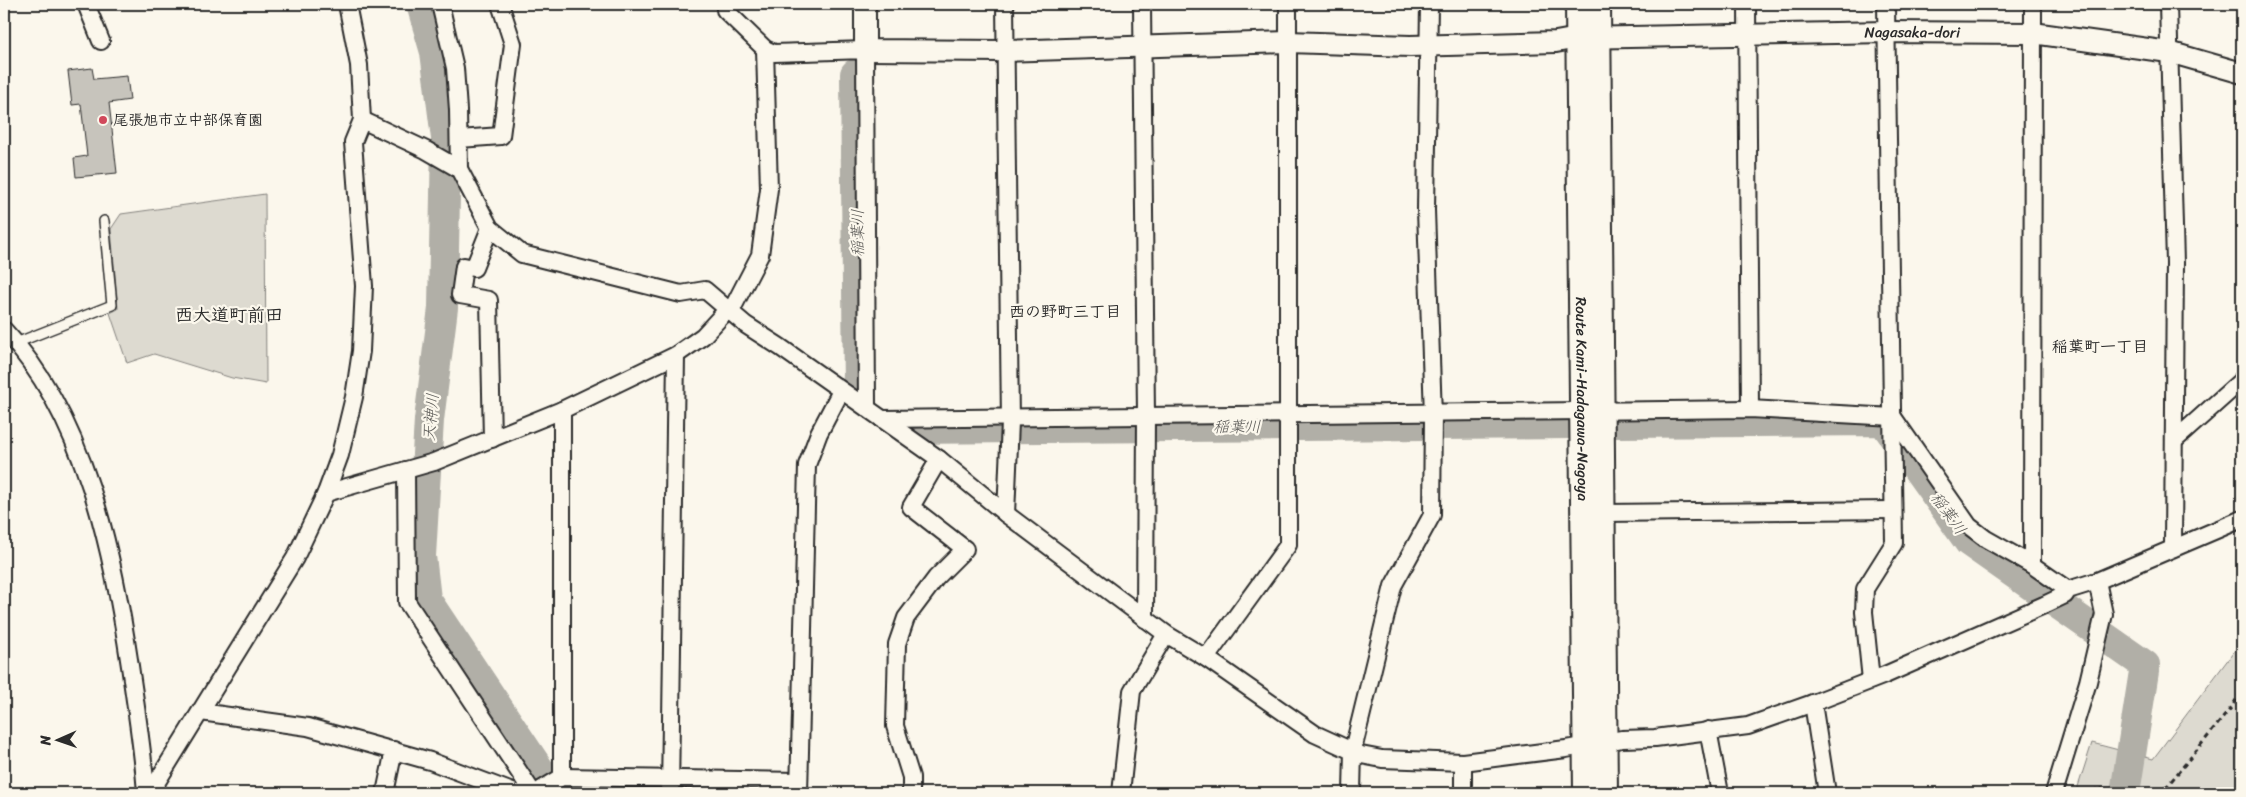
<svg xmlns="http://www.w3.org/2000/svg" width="2246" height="797" viewBox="0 0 2246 797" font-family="Sriracha,'Klee One',sans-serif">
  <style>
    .green { fill: #dddad0; stroke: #84827e }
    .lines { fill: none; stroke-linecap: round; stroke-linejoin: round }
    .river { stroke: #b1afa7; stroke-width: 30 }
    .building { fill: #c7c4bc; stroke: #2b2b2b }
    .service-casing { stroke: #2b2b2b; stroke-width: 12 }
    .minor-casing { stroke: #2b2b2b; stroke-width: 20 }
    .tertiary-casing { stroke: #2b2b2b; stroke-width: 24 }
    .secondary-casing { stroke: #2b2b2b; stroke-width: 28 }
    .path { stroke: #2b2b2b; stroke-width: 3; stroke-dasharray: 5 4; stroke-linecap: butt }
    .service { stroke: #fbf7ec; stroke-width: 9 }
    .minor { stroke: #fbf7ec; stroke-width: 16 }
    .tertiary { stroke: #fbf7ec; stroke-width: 20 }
    .secondary { stroke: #fbf7ec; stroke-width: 24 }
    .poi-dot { fill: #d1495b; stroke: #fbf7ec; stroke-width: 2 }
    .labels { text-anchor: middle; stroke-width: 4.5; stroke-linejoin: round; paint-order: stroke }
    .street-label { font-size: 15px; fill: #2b2b2b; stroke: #fbf7ec }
    .poi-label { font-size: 15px; font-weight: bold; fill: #2b2b2b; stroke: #fbf7ec; text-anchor: start }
    .water-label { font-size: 16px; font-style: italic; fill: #5a5956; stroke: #fbf7ec }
    .neighbourhood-label { font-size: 16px; font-weight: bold; fill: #2b2b2b; stroke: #fbf7ec }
    .quarter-label { font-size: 18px; font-weight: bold; fill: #2b2b2b; stroke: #fbf7ec }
  </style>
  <rect width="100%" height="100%" fill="#fbf7ec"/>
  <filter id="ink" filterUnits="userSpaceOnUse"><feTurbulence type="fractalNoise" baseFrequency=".02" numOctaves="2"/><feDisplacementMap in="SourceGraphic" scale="10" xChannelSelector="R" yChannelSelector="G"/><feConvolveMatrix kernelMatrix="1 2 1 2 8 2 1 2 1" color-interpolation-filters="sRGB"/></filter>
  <g filter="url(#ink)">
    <g class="green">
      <path d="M265 194 266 384 232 378 154 354 127 363 110 313 118 309 111 229 121 214Z"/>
      <path d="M2242 641V793H2076L2092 743 2153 759Z"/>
    </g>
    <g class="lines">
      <g class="river">
        <path d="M421 4 435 52 446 138 443 308 429 420 421 556 426 599 555 793"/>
        <path d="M855 74 858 393"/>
        <path d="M1617 423 1883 421 1969 542 2145 665 2125 793"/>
        <path d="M905 429 1568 424"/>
      </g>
    </g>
    <path class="building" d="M92 68 94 79 127 76 130 100 109 103 117 173 76 177 74 158 87 156 81 104 72 105 68 71Z"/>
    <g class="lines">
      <defs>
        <path id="service" d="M16 343 112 305 104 221"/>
        <g id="minor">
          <path d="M86 4 101 41"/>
          <path d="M440 4 455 68 458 110 459 169 490 228 522 254 681 294 705 290 746 325 780 347 939 459 1006 514 1166 634 1206 658 1315 734 1361 755 1382 759 1463 762 1566 749 1622 739 1655 738 1748 726 1813 703 1885 675 2044 605 2065 595 2068 590 2097 581 2242 519"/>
          <path d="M725 4V10L765 49 774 53 865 50 867 408"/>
          <path d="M1005 4 1010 422 1006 514"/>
          <path d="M1142 4 1146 415 1145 619"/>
          <path d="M1747 4 1750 409"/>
          <path d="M2168 4 2175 263 2173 548"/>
          <path d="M362 120 426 150 459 169"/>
          <path d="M459 139 501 136 513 44 500 4"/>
          <path d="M490 228 474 268 464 266 460 295 489 300 492 439"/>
          <path d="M730 313 760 255 769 189 765 49"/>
          <path d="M4 330C85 416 113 552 130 666 136 708 143 750 146 793"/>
          <path d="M562 410V777"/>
          <path d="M1893 417 1969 526 1986 539 2032 565 2068 590"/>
          <path d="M882 419 1750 409 1893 417"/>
          <path d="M2175 440 2242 380"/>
          <path d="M406 470 407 602 533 793"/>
          <path d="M326 493 434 462 562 410 676 355 703 336 727 310"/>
          <path d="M1604 513 1893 510"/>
          <path d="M2032 565 2033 4"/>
          <path d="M1206 658 1288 545V4"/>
          <path d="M1871 680 1864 612 1865 589 1894 543 1886 4"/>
          <path d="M1813 703 1827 793"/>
          <path d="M201 712 308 727 430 761 515 793"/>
          <path d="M1708 730 1720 793"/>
          <path d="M150 793 295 558 326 493 340 455 354 397 361 351 364 286 353 142 362 120 359 65 347 4"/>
          <path d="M385 793 394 750"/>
          <path d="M538 793 542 789 562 777 799 781"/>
          <path d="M670 793 676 355"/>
          <path d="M799 793 807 465 819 433 841 391"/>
          <path d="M911 793V777L895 726 897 644 906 618 936 578 965 549 911 507 939 459"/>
          <path d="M1121 793 1132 691 1166 634"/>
          <path d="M1352 793 1353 750 1393 586 1432 515 1433 416 1426 210 1429 4"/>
          <path d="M1463 793V762"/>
          <path d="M2054 793 2088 682 2104 614 2097 581"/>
        </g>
        <g id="tertiary">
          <path id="s1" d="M865 4V50L1005 51 1288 42 1410 46 1556 42 1578 38 1886 32 2033 33 2169 52 2242 73"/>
        </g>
        <g id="secondary">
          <path id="s2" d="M1578 4 1586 793"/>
          <path d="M1598 4 1605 793"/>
        </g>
      </defs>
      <use href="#service" class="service-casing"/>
      <use href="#minor" class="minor-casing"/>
      <use href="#tertiary" class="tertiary-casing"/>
      <use href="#secondary" class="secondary-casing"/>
      <g class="path">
        <path d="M2095 793 2097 788 2120 793"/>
        <path d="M2158 793 2168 785 2231 708 2242 690"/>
      </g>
      <use href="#service" class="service"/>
      <use href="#minor" class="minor"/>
      <use href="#tertiary" class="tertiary"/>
      <use href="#secondary" class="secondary"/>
    </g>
  </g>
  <circle class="poi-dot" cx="103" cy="120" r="5"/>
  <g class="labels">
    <g class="street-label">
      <text dy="5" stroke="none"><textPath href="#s1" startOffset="1094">Nagasaka-dori</textPath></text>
      <text dy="5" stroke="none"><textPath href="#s2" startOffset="395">Route Kami-Hadagawa-Nagoya</textPath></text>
    </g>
    <g class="poi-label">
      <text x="113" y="125">尾張旭市立中部保育園</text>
    </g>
    <g class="water-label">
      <text transform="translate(857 233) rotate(-90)" y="6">稲葉川</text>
      <text transform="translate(430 417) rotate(-85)" y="6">天神川</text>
      <text x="1237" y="432">稲葉川</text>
      <text transform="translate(1949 513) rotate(54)" y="6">稲葉川</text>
    </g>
    <g class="neighbourhood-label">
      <text x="1065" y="317">西の野町三丁目</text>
      <text x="2100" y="352">稲葉町一丁目</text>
    </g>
    <g class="quarter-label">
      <text x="229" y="321">西大道町前田</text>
    </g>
  </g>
  <rect width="2246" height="797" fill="none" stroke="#fbf7ec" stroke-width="20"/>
  <rect x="10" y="10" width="2226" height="777" fill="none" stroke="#2b2b2b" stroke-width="2" filter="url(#ink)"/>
  <g transform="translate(58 740) rotate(268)" stroke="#fbf7ec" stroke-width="4" paint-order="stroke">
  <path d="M0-4L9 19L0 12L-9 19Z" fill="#2b2b2b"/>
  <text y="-8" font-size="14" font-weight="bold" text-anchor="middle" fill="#2b2b2b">N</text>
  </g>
</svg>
